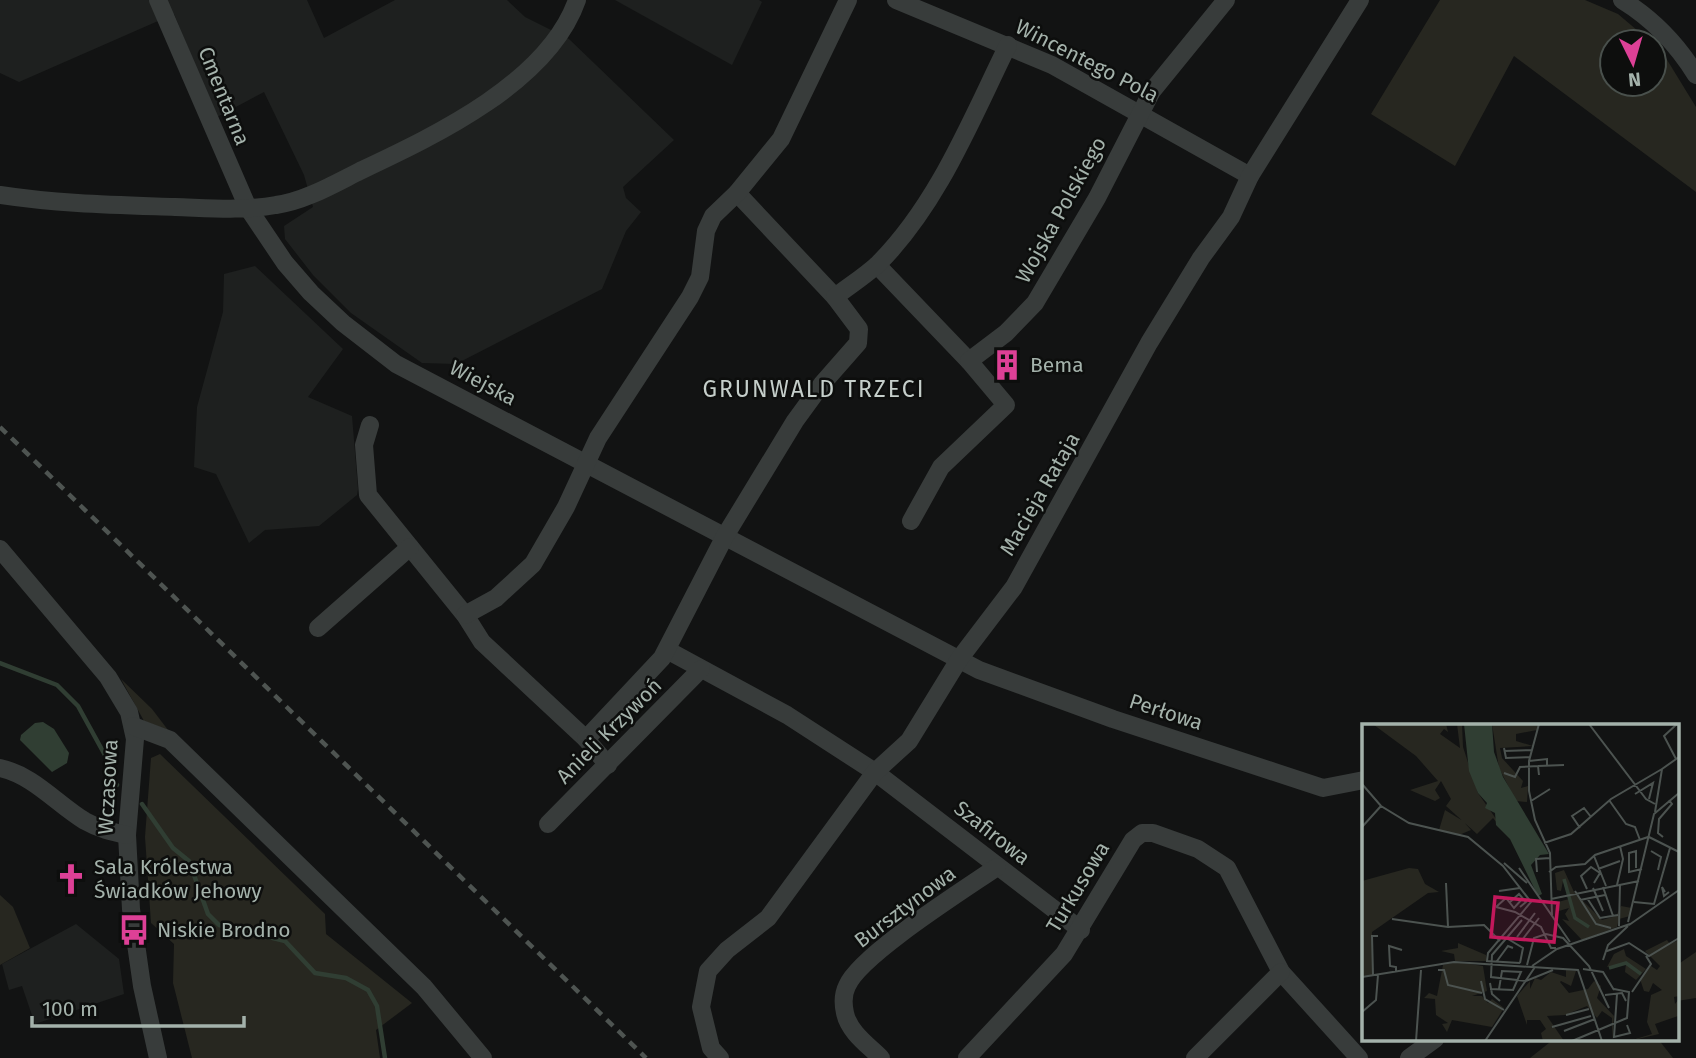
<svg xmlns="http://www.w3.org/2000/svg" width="1696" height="1058" viewBox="0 0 1696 1058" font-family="'Fira Sans',sans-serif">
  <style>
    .built { fill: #1e201f }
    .green { fill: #272720 }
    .water { fill: #303e33 }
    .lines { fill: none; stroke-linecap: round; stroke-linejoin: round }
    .stream { stroke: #303e33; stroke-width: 4.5 }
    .minor { stroke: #383c3b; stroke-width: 18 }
    .rail { stroke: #4e5451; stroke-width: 4.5; stroke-dasharray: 9 7; stroke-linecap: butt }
    .labels { text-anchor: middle; stroke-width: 5; stroke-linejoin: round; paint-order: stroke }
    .street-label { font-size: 21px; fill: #a4b2ab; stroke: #0d0e0d }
    .poi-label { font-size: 21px; fill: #a4b2ab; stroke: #0d0e0d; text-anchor: start }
    .neighbourhood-label { font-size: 23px; letter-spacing: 2px; fill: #c5ceca; stroke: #0d0e0d }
    .inset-river { fill: none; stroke: #303e33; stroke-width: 3.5 }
    .inset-road { fill: none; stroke: #4c5350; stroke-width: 2 }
    .view { fill: #c2185b; fill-opacity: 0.15; stroke: #c2185b; stroke-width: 3.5 }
    .inset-edge { fill: none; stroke: #a4b2ab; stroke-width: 3.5 }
  </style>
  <rect width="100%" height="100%" fill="#121313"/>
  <g class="built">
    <path d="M0 0H307L324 38 395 0H507L525 17 569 39 674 140 623 187 626 198 641 212 626 231 602 289 456 364 422 363 351 313 313 275 285 239 284 226 313 207 304 175 264 92 217 117 174 14 19 82 0 73Z"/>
    <path d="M615 0H759L762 2 732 65Z"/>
    <path d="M255 266 343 349 308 397 352 416 358 489 357 495 319 526 265 530 249 543 216 474 194 467 197 407 223 312 224 274Z"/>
    <path d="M76 924 119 959 124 994 35 1024 22 986 9 990 2 964Z"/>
  </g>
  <g class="green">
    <path d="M1440 0H1585L1618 14 1651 42H1612V84H1654V44L1661 50 1696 107V192L1514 56 1455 166 1371 114Z"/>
    <path d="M121 679 152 709 168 730 144 721Z"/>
    <path d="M160 754 325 914 326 934 412 1003 376 1030 380 1058H192L173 983 174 944 151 923 145 837 151 758Z"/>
    <path d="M0 895 13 907 30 948 0 965Z"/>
    <path d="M1696 952V998L1677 1001V965Z"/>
    <path d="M1554 1039H1658L1673 1058H1530Z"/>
  </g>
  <path class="water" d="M43 722 54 729 69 753 67 763 52 772 20 740 21 735 35 723Z"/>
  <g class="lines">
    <g class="stream">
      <path d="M0 663 57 685 78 706 106 757 108 780 117 785"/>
      <path d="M142 804 173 848 189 861 208 914 219 925 285 941 315 973 346 978 368 990 377 1006 385 1058"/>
    </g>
    <g class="minor">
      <path d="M158 0 248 208 285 263 311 293 343 323 396 364 979 670 1113 719 1323 788 1364 780"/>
      <path d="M896 0 1052 65 1250 176"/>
      <path d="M1622 0C1653 19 1677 44 1696 75"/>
      <path d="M737 193 835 297"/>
      <path d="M0 195C58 204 116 205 175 207 209 208 243 211 276 205 305 201 334 184 360 171 434 136 548 83 577 0"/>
      <path d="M877 265 969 361"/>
      <path d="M370 425 364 445 368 495 465 615 482 642 586 739 608 765"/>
      <path d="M911 521 941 467 1006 405 969 361 1006 333 1035 303 1097 198 1152 91 1226 0"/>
      <path d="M0 549 108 677 129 712 135 739 127 835 131 909 142 986 158 1058"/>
      <path d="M465 615 496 598 533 564 566 507 598 438 690 297 700 277 706 231 713 216 737 193 781 139 848 0"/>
      <path d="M318 628 410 547"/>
      <path d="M667 650 787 715 875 772 1081 930"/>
      <path d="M133 726 170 740 424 987 483 1058"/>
      <path d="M586 739 662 658 725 536 795 421 822 384 858 343 859 329 835 297C849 286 865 276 878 264 938 204 971 120 1008 45"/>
      <path d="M0 768C33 775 57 804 85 821 99 829 112 832 127 835"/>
      <path d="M548 824 701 669"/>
      <path d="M720 1058 711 1048 701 1007 708 971 727 950 768 918 875 772 909 741 960 658 1014 587 1149 343 1201 258 1231 217 1250 176 1360 0"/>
      <path d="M881 1058C868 1045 849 1032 845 1013 843 1004 843 994 847 986 860 955 965 889 997 867"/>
      <path d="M967 1058 1064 954 1133 840 1142 833H1153L1198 849 1227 868 1281 972 1359 1058"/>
      <path d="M1195 1058 1281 972"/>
      <path d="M1409 1058 1435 1039"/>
    </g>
    <path class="rail" d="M0 427 646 1058"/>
  </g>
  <defs>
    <symbol id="building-bare" viewBox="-9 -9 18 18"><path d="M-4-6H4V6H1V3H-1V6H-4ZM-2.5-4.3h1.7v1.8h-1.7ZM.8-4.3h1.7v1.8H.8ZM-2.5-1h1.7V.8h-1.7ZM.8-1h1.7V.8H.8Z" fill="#dd4096" stroke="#0d0e0d" stroke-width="2.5" paint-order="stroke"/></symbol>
    <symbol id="church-bare" viewBox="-9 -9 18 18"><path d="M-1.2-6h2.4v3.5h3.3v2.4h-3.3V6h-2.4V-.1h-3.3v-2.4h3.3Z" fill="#dd4096" stroke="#0d0e0d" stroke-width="2.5" paint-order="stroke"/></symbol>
    <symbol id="bus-bare" viewBox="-9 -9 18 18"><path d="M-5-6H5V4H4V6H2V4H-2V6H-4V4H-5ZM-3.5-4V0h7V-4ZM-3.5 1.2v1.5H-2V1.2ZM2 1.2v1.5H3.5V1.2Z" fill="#dd4096" stroke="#0d0e0d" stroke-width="2.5" paint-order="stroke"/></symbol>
  </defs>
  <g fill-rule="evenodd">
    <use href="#building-bare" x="985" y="343" width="44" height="44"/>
    <use href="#church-bare" x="49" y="857" width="44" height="44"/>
    <use href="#bus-bare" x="112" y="908" width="44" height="44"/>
  </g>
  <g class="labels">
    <g class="street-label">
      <text transform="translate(1087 61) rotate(27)" y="7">Wincentego Pola</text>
      <text transform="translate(224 96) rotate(68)" y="7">Cmentarna</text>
      <text transform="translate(1061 210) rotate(-61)" y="7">Wojska Polskiego</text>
      <text transform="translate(483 383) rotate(28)" y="7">Wiejska</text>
      <text transform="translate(1040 494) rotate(-60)" y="7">Macieja Rataja</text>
      <text transform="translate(1166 712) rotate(18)" y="7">Perłowa</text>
      <text transform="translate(609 731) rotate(-45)" y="7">Anieli Krzywoń</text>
      <text transform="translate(108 787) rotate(-87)" y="7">Wczasowa</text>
      <text transform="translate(992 833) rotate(38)" y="7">Szafirowa</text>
      <text transform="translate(1078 887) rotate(-59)" y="7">Turkusowa</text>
      <text transform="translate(905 907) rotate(-37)" y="7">Bursztynowa</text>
    </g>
    <g class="poi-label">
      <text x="1030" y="372">Bema</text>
      <text x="94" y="874">Sala Królestwa<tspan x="94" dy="24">Świadków Jehowy</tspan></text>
      <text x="157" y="937">Niskie Brodno</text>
    </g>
    <g class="neighbourhood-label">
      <text x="814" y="397">GRUNWALD TRZECI</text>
    </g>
  </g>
  <g transform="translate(1362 724)">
    <rect width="317" height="317" fill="#121313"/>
    <path d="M84 0 86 8 82 5 78 10 98 24 95 0H100L101 23 116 69 148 115 131 94 115 110 84 82 89 75 79 57 73 66 78 74 73 77 48 66 76 57 54 32 12 1ZM130 0H177L175 6 154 10V17L171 22 138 24 140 34 161 57 159 64 166 62 165 78 154 77 137 44ZM83 86 101 97 109 106 97 111 77 106ZM47 144 56 145 63 160 77 168 66 169 10 208 11 251 0 252V157ZM202 146 212 168 240 196 254 192 259 182 270 184 268 192 257 195 255 203 220 216 200 195 207 197 203 190 207 184 197 187 194 183 196 178 207 175 201 157 199 167 195 166 193 149ZM305 216 308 220 317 216V272L312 273 313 280 317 275 316 292 293 300 297 310 267 317 290 310 285 298 289 271 300 266 291 259 287 268 282 267 278 255 289 242 295 246 298 242 283 227ZM96 219 124 231 125 237H93L92 230 79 227 96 224ZM262 225 264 232 284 245 274 256 263 248 264 239 245 243 252 230ZM94 238 121 242 125 267 110 272H120L126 279 130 275 142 284 130 303 90 296 85 308 80 300 86 299 74 291 73 275 62 274 67 269 75 272 81 241ZM204 246 214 247 209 262 199 257 198 258 207 269 226 265 232 257 239 262 235 274 252 292 250 317V294L240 287 235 294 225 282 203 291 185 292 202 317H181L179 309 184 305 178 296H165V301L155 272 168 257V265L173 254 179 256 189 248 204 253Z" fill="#272720"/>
    <path d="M102 0H130L132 28 141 53 187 130 178 131 169 141 180 170 176 172 148 115 134 101 133 89 123 84 125 79 116 69 107 47Z" fill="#303e33"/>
    <path class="inset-river" d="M202 155 213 194 227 203M247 244 264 239 279 250"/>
    <path class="inset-road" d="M177 0 167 37V67L173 96 188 129 190 191M227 0 284 75 293 80M142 24 144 34 168 33M142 27 170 26M314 35 302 12 315 0M167 37 185 35V41M176 42 202 41M142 49 153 53 158 43 176 42 177 51M0 60 19 82 47 99 106 113 141 142 169 178 126 229 125 237 158 239M273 70 291 59 287 75M247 76 264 100 273 103 278 116M169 77 188 65M293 88 300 45 317 33M0 103 19 82M218 104 210 92 222 84 229 93M287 113 317 128M301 113 296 109 297 95 310 80 307 76M182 119 209 110 249 75 300 45M289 127 299 133 296 146M232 132 244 162M142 139 165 159M157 144 208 218M274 144V127L267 129V148L280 145M236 145 258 137M175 148 174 135 188 134M187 148 194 143 223 140 233 131 286 113M84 159 86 203M255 161 261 135 258 122M241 163 251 192M231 164 241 187M225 165 219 152 229 143 238 149 232 159M137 167 158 164M213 167 234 200 249 204M303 168 300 163 302 172 307 168M225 174 238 194 256 191M189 175 277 157M218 176 243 171M148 178 157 170 164 178 158 183M272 178 292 180 308 124M134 183 153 188 179 203 189 224H194M134 183 144 174 152 184 161 174M30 195 86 203 122 201 138 217M160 196 130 231 129 253 164 257 191 246M266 198 292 90 317 69M267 201 317 166M257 202 258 160M155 213 173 189M146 215 161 224 158 239M160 216 177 194M245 227 267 219 287 232 317 214M241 236 246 221 266 202M135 237 146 222 151 224M165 241 172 214 184 210 201 214 227 242 247 284M170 242 195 225 268 200M221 245 241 248 252 266M76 246H82L86 261 120 269M34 248V243L28 242 27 222 40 226M11 251 10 212H16M0 253 92 238 216 246 240 317M119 257 123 275 142 286M128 259 130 270 138 277M128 265 152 266M137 265 140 247 159 248 151 266M270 268 289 240 284 232M255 270 252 313 268 309 265 301M243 271 260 269 264 277M0 288 14 276 16 251M204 291 227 285M190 303 229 292M202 307 233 295M54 317 59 246M123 317 173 243M210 317 265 294 267 268 252 265"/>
    <path class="view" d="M133 173 196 179 192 218 129 213Z"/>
    <rect width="317" height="317" class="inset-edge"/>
  </g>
  <g transform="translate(1633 63) rotate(175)"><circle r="33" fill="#0d0e0d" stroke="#49504c" stroke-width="2"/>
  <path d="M0-5L12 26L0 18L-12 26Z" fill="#dd4096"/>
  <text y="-10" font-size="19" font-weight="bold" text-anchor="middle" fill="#a4b2ab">N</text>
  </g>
  <path d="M32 1016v10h212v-10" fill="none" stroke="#a4b2ab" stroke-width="3.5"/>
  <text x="42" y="1016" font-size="21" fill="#a4b2ab" stroke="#0d0e0d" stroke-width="5" paint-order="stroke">100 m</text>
</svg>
